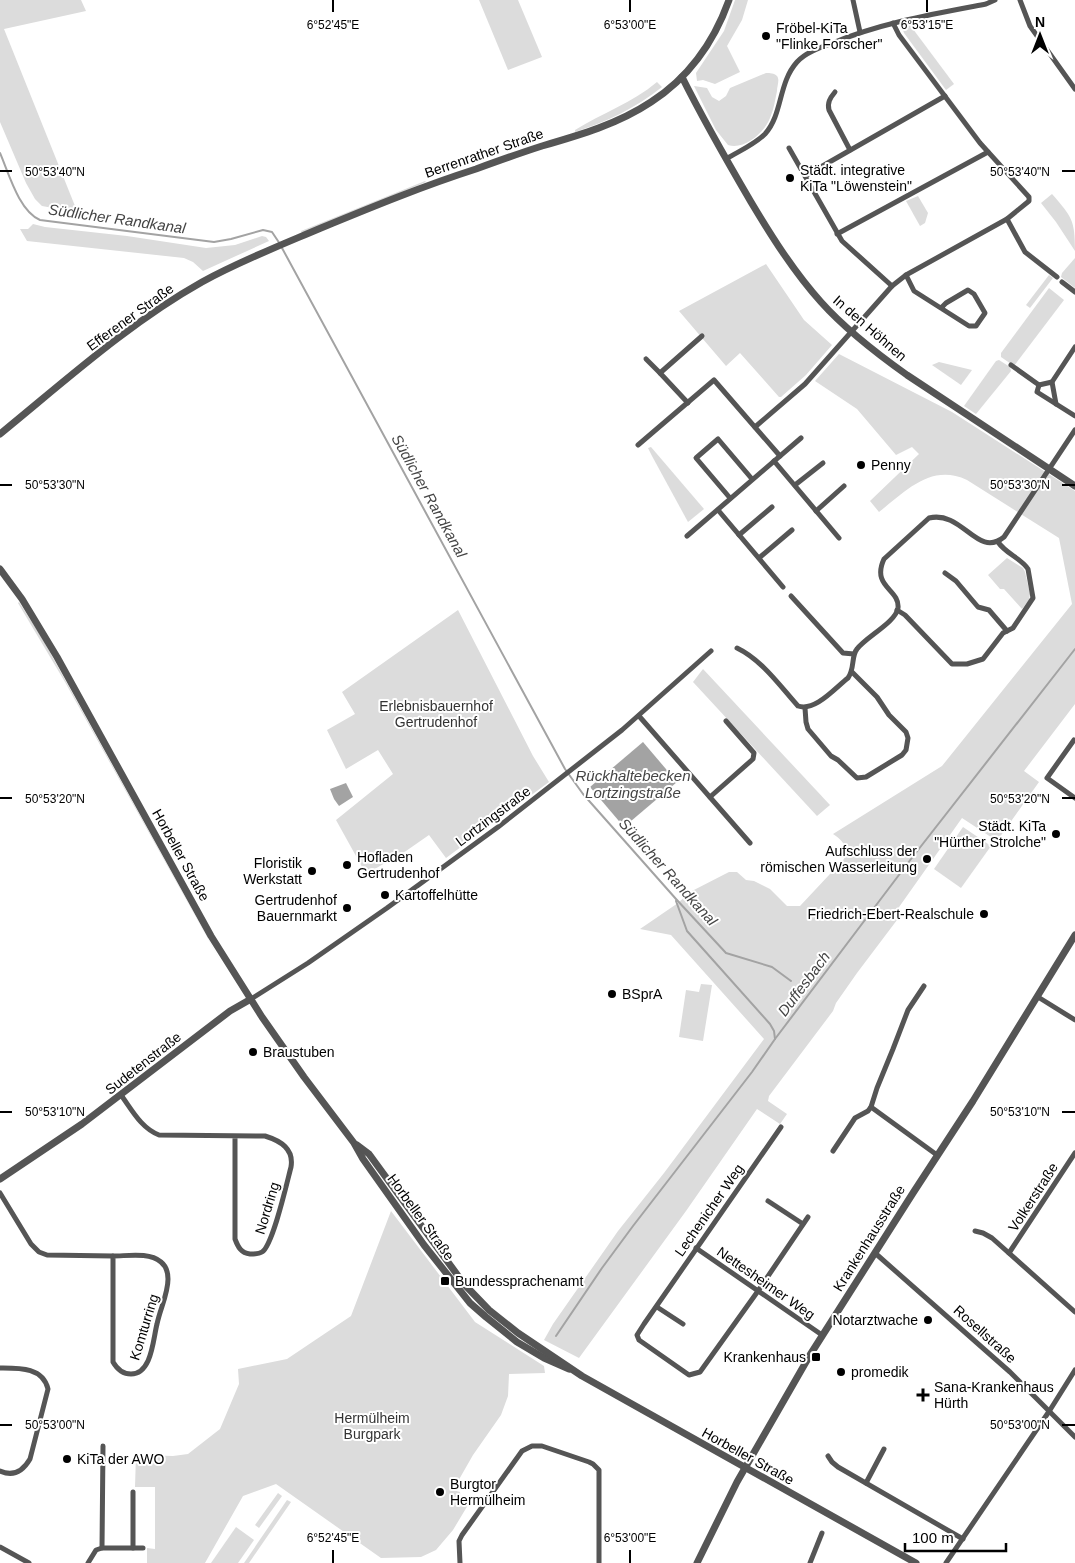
<svg xmlns="http://www.w3.org/2000/svg" width="1075" height="1563" viewBox="0 0 1075 1563" font-family="Helvetica,sans-serif">
  <style>
    .green { fill: #dcdcdc }
    .water { fill: #a3a3a3 }
    .lines { fill: none; stroke-linecap: round; stroke-linejoin: round }
    .stream { stroke: #a3a3a3; stroke-width: 2 }
    .minor { stroke: #555; stroke-width: 5 }
    .tertiary { stroke: #555; stroke-width: 7 }
    .ticks { fill: none; stroke: #000; stroke-width: 2 }
    .poi-dot { fill: #000; stroke: #fff; stroke-width: 2 }
    .labels { text-anchor: middle; stroke-width: 4; stroke-linejoin: round; paint-order: stroke }
    .poi-label { font-size: 14px; fill: #000; stroke: #fff; text-anchor: start }
    .street-label { font-size: 14px; fill: #000; stroke: #fff }
    .park-label { font-size: 14px; fill: #333; stroke: #fff }
    .water-label { font-size: 15px; font-style: italic; fill: #444; stroke: #fff }
    .ticks-label { font-size: 12px; text-anchor: middle; fill: #000; stroke: #fff; stroke-width: 4; stroke-linejoin: round; paint-order: stroke }
  </style>
  <rect width="100%" height="100%" fill="#fff"/>
  <g class="green">
    <path d="M0 0H81L86 11 4 29 77 211 64 210 42 206 35 199 26 183 0 122Z"/>
    <path d="M479 0H518L542 57 508 70Z"/>
    <path d="M735 0H748L742 20 727 46 740 72 715 84 703 80 697 81 696 73 724 31Z"/>
    <path d="M910 25 954 84 946 90 904 33 903 30Z"/>
    <path d="M766 73C770 73 774 73 777 76 780 80 777 86 777 91 775 100 774 109 770 118 764 133 745 150 728 145L716 130 694 86 707 88 712 97 719 101 726 96 730 88Z"/>
    <path d="M657 82 662 87C636 108 606 122 575 132V130C602 113 632 103 657 82Z"/>
    <path d="M425 181 426 182 302 233 301 231Z"/>
    <path d="M1052 194C1072 217 1075 220 1075 251L1056 222 1041 203Z"/>
    <path d="M918 196 928 213 925 223 920 226 906 201Z"/>
    <path d="M33 224 45 227 127 236 206 248 235 245 262 236 266 237 269 241 203 271 193 262 184 258 27 241 20 229H28Z"/>
    <path d="M1075 258V288L1061 277 1062 273Z"/>
    <path d="M766 264 804 320 832 345 806 375 781 397H779L740 353 726 366 679 311Z"/>
    <path d="M1049 275 1053 278 1030 308 1026 305Z"/>
    <path d="M1049 288 1064 300 1014 366 1001 357V353Z"/>
    <path d="M839 354 952 412 1075 491V704L1024 771 1039 782 997 841 962 818 892 917 897 920 857 973 836 1003 833 1011 769 1096 768 1101 787 1114 780 1124 757 1109 686 1211 579 1358 544 1340 553 1324 618 1231 664 1173 764 1039 671 935 640 929 678 903 690 892 729 872H737L746 880 754 881 770 889 787 906H800L844 859C849 847 842 840 833 834L942 766 1072 604 1059 538 967 480C931 463 906 491 879 512L870 501 919 454 912 447 896 455 857 409 815 381Z"/>
    <path d="M999 360 1010 367 1011 371 976 414 964 406 996 361Z"/>
    <path d="M939 362 972 370 961 385 932 365Z"/>
    <path d="M651 447 704 509 688 522 652 456 648 448Z"/>
    <path d="M1007 558 1023 568 1025 572 1030 594 1029 600 1022 609 1004 589H1000L988 575Z"/>
    <path d="M19 602 42 638 232 982 65 682 18 603Z"/>
    <path d="M458 610 533 756 549 782 446 858 429 835 406 851 366 874 336 820 393 774 378 750 346 769 327 730 355 714 342 692Z"/>
    <path d="M703 669 830 805 817 816 693 682Z"/>
    <path d="M963 827 991 846 961 888 934 869Z"/>
    <path d="M701 984 712 985 703 1041 679 1037 686 990 699 992Z"/>
    <path d="M391 1211 475 1322 544 1366 545 1373 509 1374 508 1396 501 1415 473 1455 453 1490 460 1492 461 1497 468 1505 453 1530 436 1550 421 1557 381 1558 276 1484 243 1496 205 1563H147V1548L155 1549V1487H135L136 1455 173 1456 188 1454 220 1429 239 1384 238 1369 287 1359 351 1316Z"/>
    <path d="M278 1493 282 1496 259 1528 255 1525Z"/>
    <path d="M287 1500 291 1502 249 1563H244Z"/>
    <path d="M236 1527 254 1540 238 1563H211Z"/>
  </g>
  <g class="water">
    <path d="M643 742 677 782 624 827 590 787Z"/>
    <path d="M346 783 353 797 339 806 334 799 330 789Z"/>
  </g>
  <g class="lines">
    <g class="stream">
      <path d="M0 153C9 174 19 211 40 220L214 242 231 239 263 230 272 232 280 244"/>
      <path d="M282 248 565 769 583 794 676 899 726 953 772 967 791 981"/>
      <path d="M676 901 687 931 770 1024 774 1031 775 1039"/>
      <path d="M556 1336 602 1268 633 1226 752 1072 775 1039 911 859 1075 649"/>
    </g>
    <g class="minor">
      <path d="M853 0 860 32"/>
      <path d="M1020 0 1030 26 1075 89"/>
      <path d="M835 92C830 98 827 103 829 110L850 150"/>
      <path d="M789 148 842 241 892 286"/>
      <path d="M726 159C739 151 754 145 765 134 783 114 778 83 797 62 805 53 819 48 830 44 880 23 933 14 986 4L995 0"/>
      <path d="M805 176 945 96"/>
      <path d="M1007 219 1025 252 1057 277"/>
      <path d="M837 234 988 152"/>
      <path d="M906 275 914 291 969 326H976L985 313 974 294 968 290 946 303 941 308"/>
      <path d="M1062 282 1075 292"/>
      <path d="M646 359 660 373"/>
      <path d="M1011 365 1039 385 1037 392 1075 416"/>
      <path d="M1052 382 1075 347"/>
      <path d="M1039 385 1052 382 1056 404"/>
      <path d="M688 403 660 373 702 336"/>
      <path d="M755 427 805 384 892 286 906 275 1007 219 1029 201V197L980 143 899 35 893 23"/>
      <path d="M638 445 714 380 780 456"/>
      <path d="M774 461 839 538"/>
      <path d="M795 485 823 463"/>
      <path d="M730 498 696 458 718 439 752 479"/>
      <path d="M718 510 783 587"/>
      <path d="M816 511 844 486"/>
      <path d="M739 535 772 507"/>
      <path d="M687 536 801 438"/>
      <path d="M759 558 792 530"/>
      <path d="M945 573 956 581 978 607 989 610 1007 631"/>
      <path d="M791 596 843 653 854 654"/>
      <path d="M897 610 905 615 952 664H967L983 659 1003 633 1013 628 1033 598 1028 569C1021 558 1006 554 998 542"/>
      <path d="M737 648C762 660 780 686 798 706 815 712 835 688 848 678 855 668 851 656 857 649 866 637 896 622 898 608 900 589 871 587 884 559L929 518C963 510 977 559 1004 537L1075 430"/>
      <path d="M805 708 806 722 808 729 831 756 838 760 857 778 866 777 902 755 906 750 908 738 906 732 889 715 877 697 852 672"/>
      <path d="M639 716 750 843"/>
      <path d="M1074 740 1047 778 1075 798"/>
      <path d="M710 797 753 759 754 753 726 721"/>
      <path d="M1038 997 1075 1020"/>
      <path d="M251 999 308 963 387 908 498 827 622 730 711 651"/>
      <path d="M121 1095C132 1110 141 1128 159 1135L265 1136C281 1141 294 1149 291 1167 287 1182 273 1245 262 1252 259 1254 254 1254 250 1254 241 1253 238 1247 235 1239V1136"/>
      <path d="M871 1107 937 1155"/>
      <path d="M781 1127 644 1324 637 1335 639 1340 689 1375 700 1372 758 1291 808 1217"/>
      <path d="M833 1151 855 1118 868 1111 871 1107 877 1088 893 1049 908 1010 924 986"/>
      <path d="M0 1193 31 1244 39 1252 47 1255 113 1256"/>
      <path d="M768 1201 803 1224"/>
      <path d="M975 1231 983 1233 992 1238 1075 1312"/>
      <path d="M696 1248 822 1335"/>
      <path d="M875 1253 1010 1372 1075 1437"/>
      <path d="M1009 1253 1075 1153"/>
      <path d="M113 1256C128 1256 149 1252 161 1262 166 1266 168 1273 168 1279 168 1294 160 1309 157 1324 153 1339 152 1374 131 1374 122 1374 117 1369 113 1362Z"/>
      <path d="M657 1307 683 1324"/>
      <path d="M0 1368C19 1368 43 1367 48 1389L30 1459C23 1471 13 1477 0 1471"/>
      <path d="M828 1456 832 1462 838 1467 963 1539"/>
      <path d="M866 1483 884 1449"/>
      <path d="M0 1547 29 1563"/>
      <path d="M102 1548 103 1446"/>
      <path d="M133 1548V1492"/>
      <path d="M88 1563 96 1550 102 1548H143"/>
      <path d="M460 1563 459 1541 462 1535 522 1451 532 1446H542L589 1462 593 1464 599 1470V1563"/>
      <path d="M810 1563 822 1533"/>
      <path d="M946 1563 1050 1410 1075 1370"/>
    </g>
    <g class="tertiary">
      <path d="M682 77C703 119 727 161 751 202 772 237 794 272 821 302 846 330 876 353 907 375L1075 486"/>
      <path d="M0 434C65 381 129 323 202 282 240 261 281 245 321 228 372 207 423 186 476 169 498 161 520 153 542 146 580 135 618 124 651 102 688 78 714 42 729 0"/>
      <path d="M0 569 22 599 57 657 211 936 262 1017 304 1077 354 1143 363 1159 424 1245 470 1303 486 1317 517 1342 544 1358 569 1369"/>
      <path d="M357 1145 369 1154 464 1284 489 1310 518 1333 582 1376 916 1563"/>
      <path d="M0 1179 82 1124 230 1011 251 999"/>
      <path d="M697 1563 737 1482 810 1355 913 1193 973 1101 1075 935"/>
    </g>
  </g>
  <path class="ticks" d="M333 0V12M630 0V12M927 0V12M0 171H12M1062 171H1075M0 485H12M1062 485H1075M0 798H12M1062 798H1075M0 1112H12M1062 1112H1075M0 1425H12M1062 1425H1075M333 1550V1563M630 1550V1563"/>
  <g class="poi-dot">
    <circle cx="766" cy="36" r="5"/>
    <circle cx="790" cy="178" r="5"/>
    <circle cx="861" cy="465" r="5"/>
    <circle cx="1056" cy="834" r="5"/>
    <circle cx="927" cy="859" r="5"/>
    <circle cx="347" cy="865" r="5"/>
    <circle cx="312" cy="871" r="5"/>
    <circle cx="385" cy="895" r="5"/>
    <circle cx="347" cy="908" r="5"/>
    <circle cx="984" cy="914" r="5"/>
    <circle cx="612" cy="994" r="5"/>
    <circle cx="253" cy="1052" r="5"/>
    <rect x="440" y="1276" width="10" height="10" rx="2.5"/>
    <circle cx="928" cy="1320" r="5"/>
    <rect x="811" y="1352" width="10" height="10" rx="2.5"/>
    <circle cx="841" cy="1372" r="5"/>
    <path d="M920.5 1387.5h5v5h5v5h-5v5h-5v-5h-5v-5h5z"/>
    <circle cx="67" cy="1459" r="5"/>
    <circle cx="440" cy="1492" r="5"/>
  </g>
  <g class="labels">
    <g class="poi-label">
      <text x="776" y="33">Fröbel-KiTa<tspan x="776" dy="16">"Flinke Forscher"</tspan></text>
      <text x="800" y="175">Städt. integrative<tspan x="800" dy="16">KiTa "Löwenstein"</tspan></text>
      <text x="871" y="470">Penny</text>
      <text x="1046" y="831" text-anchor="end">Städt. KiTa<tspan x="1046" dy="16">"Hürther Strolche"</tspan></text>
      <text x="917" y="856" text-anchor="end">Aufschluss der<tspan x="917" dy="16">römischen Wasserleitung</tspan></text>
      <text x="357" y="862">Hofladen<tspan x="357" dy="16">Gertrudenhof</tspan></text>
      <text x="302" y="868" text-anchor="end">Floristik<tspan x="302" dy="16">Werkstatt</tspan></text>
      <text x="395" y="900">Kartoffelhütte</text>
      <text x="337" y="905" text-anchor="end">Gertrudenhof<tspan x="337" dy="16">Bauernmarkt</tspan></text>
      <text x="974" y="919" text-anchor="end">Friedrich-Ebert-Realschule</text>
      <text x="622" y="999">BSprA</text>
      <text x="263" y="1057">Braustuben</text>
      <text x="455" y="1286">Bundessprachenamt</text>
      <text x="918" y="1325" text-anchor="end">Notarztwache</text>
      <text x="806" y="1362" text-anchor="end">Krankenhaus</text>
      <text x="851" y="1377">promedik</text>
      <text x="934" y="1392">Sana-Krankenhaus<tspan x="934" dy="16">Hürth</tspan></text>
      <text x="77" y="1464">KiTa der AWO</text>
      <text x="450" y="1489">Burgtor<tspan x="450" dy="16">Hermülheim</tspan></text>
    </g>
    <g class="street-label">
      <text transform="translate(484 153) rotate(-19)" y="5">Berrenrather Straße</text>
      <text transform="translate(130 317) rotate(-36)" y="5">Efferener Straße</text>
      <text transform="translate(870 328) rotate(41)" y="5">In den Höhnen</text>
      <text transform="translate(493 816) rotate(-37)" y="5">Lortzingstraße</text>
      <text transform="translate(181 855) rotate(61)" y="5">Horbeller Straße</text>
      <text transform="translate(143 1063) rotate(-38)" y="5">Sudetenstraße</text>
      <text transform="translate(1033 1197) rotate(-57)" y="5">Volkerstraße</text>
      <text transform="translate(267 1208) rotate(-73)" y="5">Nordring</text>
      <text transform="translate(709 1210) rotate(-55)" y="5">Lechenicher Weg</text>
      <text transform="translate(421 1217) rotate(54)" y="5">Horbeller Straße</text>
      <text transform="translate(869 1238) rotate(-58)" y="5">Krankenhausstraße</text>
      <text transform="translate(766 1283) rotate(35)" y="5">Nettesheimer Weg</text>
      <text transform="translate(144 1327) rotate(-73)" y="5">Komturring</text>
      <text transform="translate(985 1334) rotate(42)" y="5">Rosellstraße</text>
      <text transform="translate(748 1456) rotate(29)" y="5">Horbeller Straße</text>
    </g>
    <g class="park-label">
      <text x="436" y="711">Erlebnisbauernhof<tspan x="436" dy="16">Gertrudenhof</tspan></text>
      <text x="372" y="1423">Hermülheim<tspan x="372" dy="16">Burgpark</tspan></text>
    </g>
    <g class="water-label">
      <text transform="translate(117 219) rotate(8)" y="5">Südlicher Randkanal</text>
      <text transform="translate(429 496) rotate(61)" y="5">Südlicher Randkanal</text>
      <text x="633" y="781">Rückhaltebecken<tspan x="633" dy="17">Lortzingstraße</tspan></text>
      <text transform="translate(668 872) rotate(48)" y="5">Südlicher Randkanal</text>
      <text transform="translate(804 984) rotate(-53)" y="5">Duffesbach</text>
    </g>
  </g>
  <g class="ticks-label">
    <text x="333" y="29">6°52'45"E</text>
    <text x="630" y="29">6°53'00"E</text>
    <text x="927" y="29">6°53'15"E</text>
    <text x="55" y="176">50°53'40"N</text>
    <text x="1020" y="176">50°53'40"N</text>
    <text x="55" y="489">50°53'30"N</text>
    <text x="1020" y="489">50°53'30"N</text>
    <text x="55" y="803">50°53'20"N</text>
    <text x="1020" y="803">50°53'20"N</text>
    <text x="55" y="1116">50°53'10"N</text>
    <text x="1020" y="1116">50°53'10"N</text>
    <text x="55" y="1429">50°53'00"N</text>
    <text x="1020" y="1429">50°53'00"N</text>
    <text x="333" y="1542">6°52'45"E</text>
    <text x="630" y="1542">6°53'00"E</text>
  </g>
  <g transform="translate(1040 35)" stroke="#ffffff" stroke-width="4" paint-order="stroke">
  <path d="M0-4L9 19L0 12L-9 19Z" fill="#000000"/>
  <text y="-8" font-size="14" font-weight="bold" text-anchor="middle" fill="#000000">N</text>
  </g>
  <path d="M905 1543v8h101v-8" fill="none" stroke="#000000" stroke-width="2.5"/>
  <text x="912" y="1543" font-size="15" fill="#000000" stroke="#ffffff" stroke-width="4" paint-order="stroke">100 m</text>
</svg>
